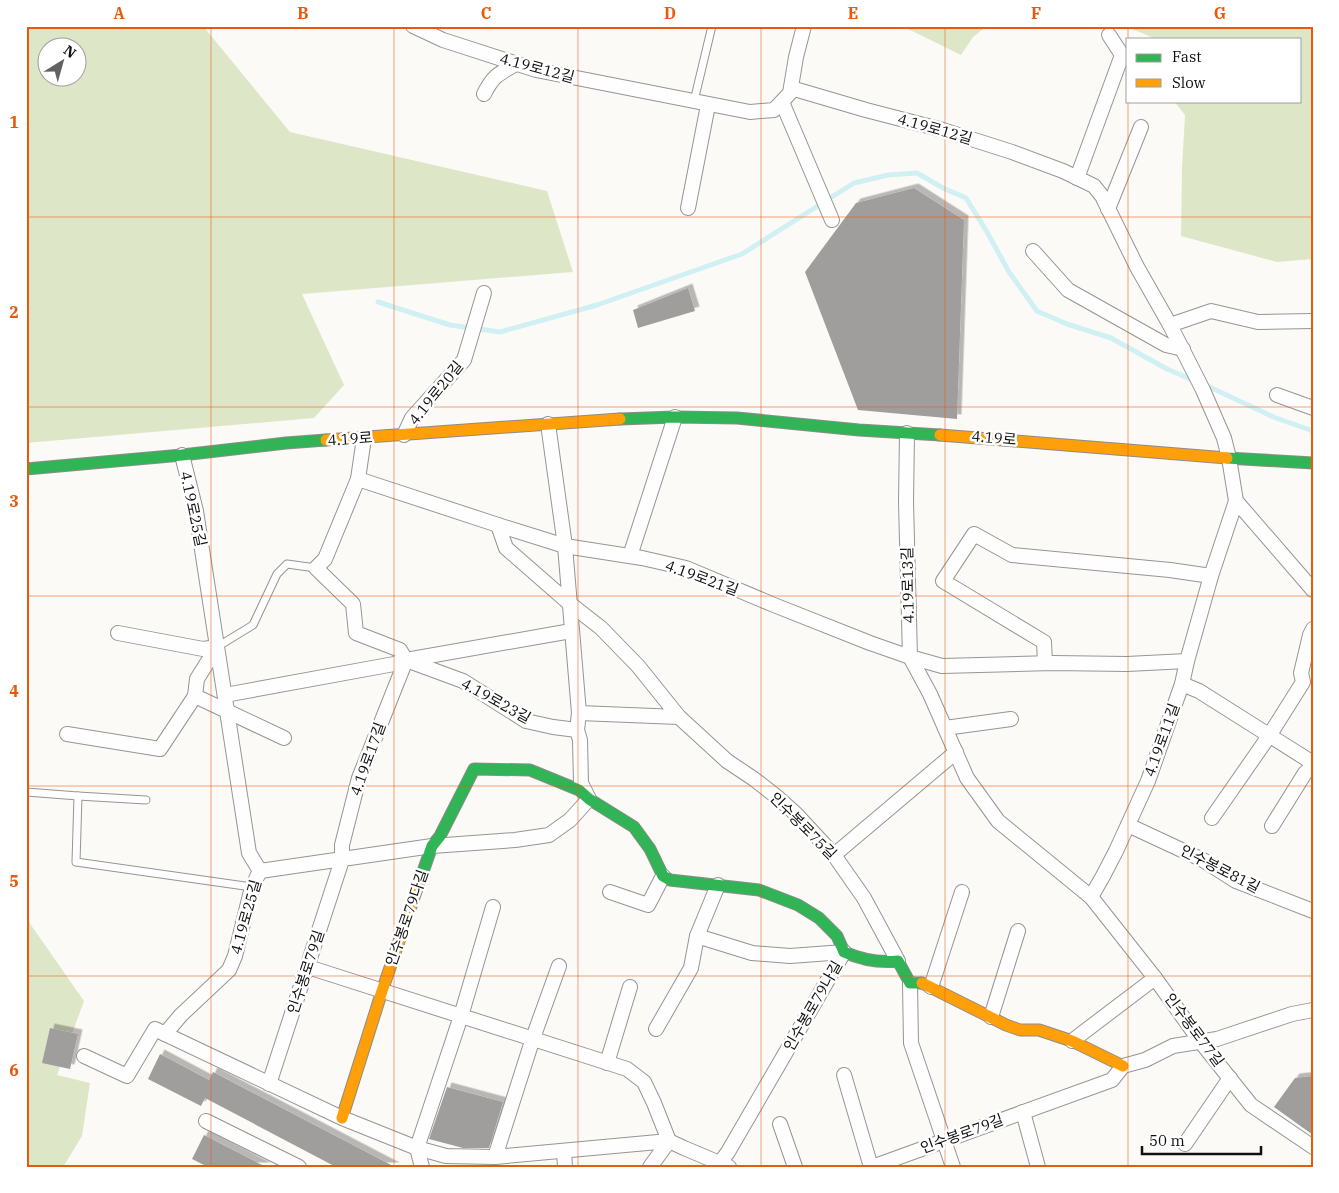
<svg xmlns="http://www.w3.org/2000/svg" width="1339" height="1193" viewBox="0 0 1339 1193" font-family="'IBM Plex Serif','Noto Sans KR',serif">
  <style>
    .forest { fill: #dee6c8; fill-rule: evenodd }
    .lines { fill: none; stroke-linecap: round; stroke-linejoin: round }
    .stream { stroke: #d1f0f3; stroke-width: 5 }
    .building { fill: #a09e9c; filter: url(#shadow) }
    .lane-casing { stroke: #969594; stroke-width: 9 }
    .street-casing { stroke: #969594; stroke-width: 16 }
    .fast-casing { stroke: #8d8c8b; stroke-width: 13 }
    .slow-casing { stroke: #8d8c8b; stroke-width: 13 }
    .lane { stroke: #fffefe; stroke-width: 7 }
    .street { stroke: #fffefe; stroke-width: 14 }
    .fast { stroke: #30b455; stroke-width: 11 }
    .slow { stroke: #ff9f0a; stroke-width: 11 }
    .grid { fill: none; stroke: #e8590c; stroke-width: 1; stroke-opacity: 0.55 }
    .labels { text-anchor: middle; stroke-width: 5; stroke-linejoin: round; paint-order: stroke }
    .street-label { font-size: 15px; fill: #101010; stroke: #fff }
    .neatline { fill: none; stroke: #e8590c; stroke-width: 2 }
    .grid-label { font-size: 16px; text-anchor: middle; font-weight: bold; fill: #e8590c }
  </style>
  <defs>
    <filter id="shadow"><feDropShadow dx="4.5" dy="-4.5" stdDeviation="0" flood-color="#0004"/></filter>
  </defs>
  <rect width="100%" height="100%" fill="#fcfaf7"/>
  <g class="forest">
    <path d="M26 26H203L290 132 547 191 573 272 302 294 344 385 314 418 26 443ZM48 48H78V78H48Z"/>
    <path d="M902 26H987L973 37 961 55Z"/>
    <path d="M1125 26H1313V259L1277 262 1181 236 1182 168 1185 115 1174 101H1300V39H1156Z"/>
    <path d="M26 918 84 1001 57 1075 90 1083 82 1136 63 1167H26Z"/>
  </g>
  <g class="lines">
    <g class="stream">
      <path d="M378 302 450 325 500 332 597 305 742 254 854 183 888 175 917 173 943 188 966 198 987 232 1009 272 1037 311 1067 324 1111 338 1167 369 1195 381"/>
      <path d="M1203 384 1276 418 1313 431"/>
    </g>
  </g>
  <g class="building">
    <path d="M914 188 964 220 957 419 858 410 805 272 856 203Z"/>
    <path d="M688 288 695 311 638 328 633 310Z"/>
    <path d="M50 1028 78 1034 70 1069 42 1063Z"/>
    <path d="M160 1054 209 1080 213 1072 395 1167H336L205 1098 201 1106 148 1079Z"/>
    <path d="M1313 1076V1135L1274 1107 1295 1078Z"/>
    <path d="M447 1087 503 1102 489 1148H463L429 1139Z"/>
    <path d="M204 1135 266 1167H208L192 1159Z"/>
  </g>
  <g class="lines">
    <defs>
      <g id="lane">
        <path d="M694 101 712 26"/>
        <path d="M217 647 253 625 277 574 287 564 316 568"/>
        <path d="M26 792 78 796 76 862 252 887"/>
        <path d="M78 796 146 800"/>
      </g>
      <g id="street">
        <path d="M413 26 443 40 536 70 750 112 774 110 790 93 796 57 804 26"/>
        <path d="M791 88 866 110 943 130 1012 152 1063 171 1094 186 1102 196 1137 267 1170 325 1203 390 1224 438 1229 458 1236 501 1211 576 1187 661 1182 684 1148 781 1116 851 1103 876 1091 897"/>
        <path d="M484 94C493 76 498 74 516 64"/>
        <path d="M782 102 832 220"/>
        <path d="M1077 178 1122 55 1109 35"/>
        <path d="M688 208 708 105"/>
        <path d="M1108 209 1141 127"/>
        <path d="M1033 251 1068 290 1166 345 1183 349"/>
        <path d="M1170 325 1211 311 1258 322 1313 321"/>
        <path d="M1277 395 1313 408"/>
        <path d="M907 433 906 502 910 657 930 694 967 778 998 821 1091 897 1155 978 1200 1041 1251 1105 1313 1147"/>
        <path d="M404 435 412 418 464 360 484 293"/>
        <path d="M364 438 358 479 325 559 316 568 353 604 356 633 400 650 406 660 463 681 526 721 553 727 577 730"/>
        <path d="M358 479 498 525 565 546 642 558 686 568 774 605 870 643 910 657 942 666 1053 663 1127 664 1187 661"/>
        <path d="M1236 501 1313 590"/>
        <path d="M498 525 506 548 569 603 601 628 638 666 679 717 727 761 754 779 777 797 796 814 834 855 864 898 898 961"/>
        <path d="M630 556 675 417"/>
        <path d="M118 633 203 649 217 647"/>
        <path d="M1045 663 1044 642 943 581 974 534 1012 555 1170 570 1211 576"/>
        <path d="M1182 684 1199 691 1313 763"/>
        <path d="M225 695 394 664 406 660 571 631"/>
        <path d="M195 696 284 738"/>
        <path d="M579 713 679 717"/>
        <path d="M945 728 1011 719"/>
        <path d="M67 734 160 749 195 696 197 679 217 647"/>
        <path d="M1212 818 1269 736 1303 682 1301 673 1310 635 1313 629"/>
        <path d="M1128 825 1203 860 1236 881 1313 911"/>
        <path d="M1272 826 1305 773 1313 766"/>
        <path d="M834 855 956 752"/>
        <path d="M260 871 432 846 515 840 549 835 570 820 589 799 581 783 580 740 577 730 579 713 565 546 548 424"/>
        <path d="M610 892 648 905 663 876"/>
        <path d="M697 936 752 953 790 956 844 952"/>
        <path d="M308 967 627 1069 644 1082 654 1103 669 1141 650 1167"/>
        <path d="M910 983 911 1043 953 1167"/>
        <path d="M931 987 962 892"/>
        <path d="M991 1017 1018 931"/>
        <path d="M656 1029 691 968 697 936 718 885"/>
        <path d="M165 1034 342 1118 417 1148 446 1156 495 1157 669 1141 684 1148 729 1167"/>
        <path d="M1072 1041 1155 978"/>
        <path d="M84 1056 127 1076 155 1029 165 1034 181 1015 229 970 235 956 252 887 260 871 249 853 196 511 182 455"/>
        <path d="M607 1063 630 987"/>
        <path d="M844 1075 871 1167"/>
        <path d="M269 1084 342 860V845L359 778 406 660"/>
        <path d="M1023 1112 1038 1167"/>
        <path d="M206 1121 299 1167"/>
        <path d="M780 1124 795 1167"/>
        <path d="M1185 1144 1230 1078"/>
        <path d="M564 1151 565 1167"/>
        <path d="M495 1157 533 1038 559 966"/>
        <path d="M720 1163 728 1152 844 952"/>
        <path d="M422 1167 417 1148 461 1016 493 907"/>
        <path d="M872 1167 1112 1080 1123 1066 1145 1060 1173 1046 1217 1039 1292 1014 1313 1010"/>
      </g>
      <g id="fast">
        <path d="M620 419 675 417 737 418 859 430 940 435"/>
        <path d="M1227 458 1313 463"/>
        <path d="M26 469 182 455 286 443 326 440"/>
        <path d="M420 880 432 846 440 836 474 769 530 770 579 790 589 799 634 827 650 849 663 876 670 880 759 890 798 905 819 918 837 936 844 952C860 959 880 963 898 961L910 983H922"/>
      </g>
      <g id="slow">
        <path d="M940 435 1227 458"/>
        <path d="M326 440 620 419"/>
        <path d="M922 983 1006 1025 1020 1030H1039L1072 1041 1123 1066"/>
        <path d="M342 1118 382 991 420 880"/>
      </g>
    </defs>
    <use href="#lane" class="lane-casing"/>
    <use href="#street" class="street-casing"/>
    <use href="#fast" class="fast-casing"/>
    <use href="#slow" class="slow-casing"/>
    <use href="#lane" class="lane"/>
    <use href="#street" class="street"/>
    <use href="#fast" class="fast"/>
    <use href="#slow" class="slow"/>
  </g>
  <path class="grid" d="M211 26V1167M394 26V1167M578 26V1167M761 26V1167M945 26V1167M1128 26V39M1128 101V1167M26 217H1313M26 407H1313M26 596H1313M26 786H1313M26 976H1313"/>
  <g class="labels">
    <g class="street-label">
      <text transform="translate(537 68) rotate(15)" y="5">4.19로12길</text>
      <text transform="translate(935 129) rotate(16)" y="5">4.19로12길</text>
      <text transform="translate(436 393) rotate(-51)" y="5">4.19로20길</text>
      <text transform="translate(994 438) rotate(5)" y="5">4.19로</text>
      <text transform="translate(350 439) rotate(-4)" y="5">4.19로</text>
      <text transform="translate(193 509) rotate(78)" y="5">4.19로25길</text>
      <text transform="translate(702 578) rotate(20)" y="5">4.19로21길</text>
      <text transform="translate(908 585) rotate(-91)" y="5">4.19로13길</text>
      <text transform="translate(496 701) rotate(29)" y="5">4.19로23길</text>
      <text transform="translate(1162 740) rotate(-70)" y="5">4.19로11길</text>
      <text transform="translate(368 759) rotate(-70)" y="5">4.19로17길</text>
      <text transform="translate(803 826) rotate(45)" y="5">인수봉로75길</text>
      <text transform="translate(1220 869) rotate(27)" y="5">인수봉로81길</text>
      <text transform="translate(246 917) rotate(-74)" y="5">4.19로25길</text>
      <text transform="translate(407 918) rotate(-71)" y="5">인수봉로79다길</text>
      <text transform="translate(306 972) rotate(-72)" y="5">인수봉로79길</text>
      <text transform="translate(813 1006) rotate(-60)" y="5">인수봉로79나길</text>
      <text transform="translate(1194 1030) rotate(53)" y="5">인수봉로77길</text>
      <text transform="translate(962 1134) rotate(-20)" y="5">인수봉로79길</text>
    </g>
  </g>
  <rect width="1339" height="1193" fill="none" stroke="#ffffff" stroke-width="55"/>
  <rect x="1126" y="38" width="175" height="65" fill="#ffffff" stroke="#9f9f9f"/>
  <rect x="1136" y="54" width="25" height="8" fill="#30b455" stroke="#9f9f9f"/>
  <text x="1172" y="62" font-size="15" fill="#101010">Fast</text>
  <rect x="1136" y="79" width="25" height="8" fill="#ff9f0a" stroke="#9f9f9f"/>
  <text x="1172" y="88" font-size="15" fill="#101010">Slow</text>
  <g transform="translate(62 62) rotate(37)"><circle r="24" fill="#ffffff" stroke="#9f9f9f"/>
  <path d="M0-4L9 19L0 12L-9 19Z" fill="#636261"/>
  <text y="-8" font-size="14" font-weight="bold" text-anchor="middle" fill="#101010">N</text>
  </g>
  <path d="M1142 1146v8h119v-8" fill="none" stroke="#101010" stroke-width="2.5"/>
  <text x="1149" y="1146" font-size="15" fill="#101010" stroke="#ffffff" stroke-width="4" paint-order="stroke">50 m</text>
  <rect x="28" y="28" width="1284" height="1138" class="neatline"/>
  <g class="grid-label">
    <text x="119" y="19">A</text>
    <text x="303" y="19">B</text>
    <text x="486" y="19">C</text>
    <text x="670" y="19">D</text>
    <text x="853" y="19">E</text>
    <text x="1036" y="19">F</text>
    <text x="1220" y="19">G</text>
    <text x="14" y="128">1</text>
    <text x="14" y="318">2</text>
    <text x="14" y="507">3</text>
    <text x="14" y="697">4</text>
    <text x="14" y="887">5</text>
    <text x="14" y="1076">6</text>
  </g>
</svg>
